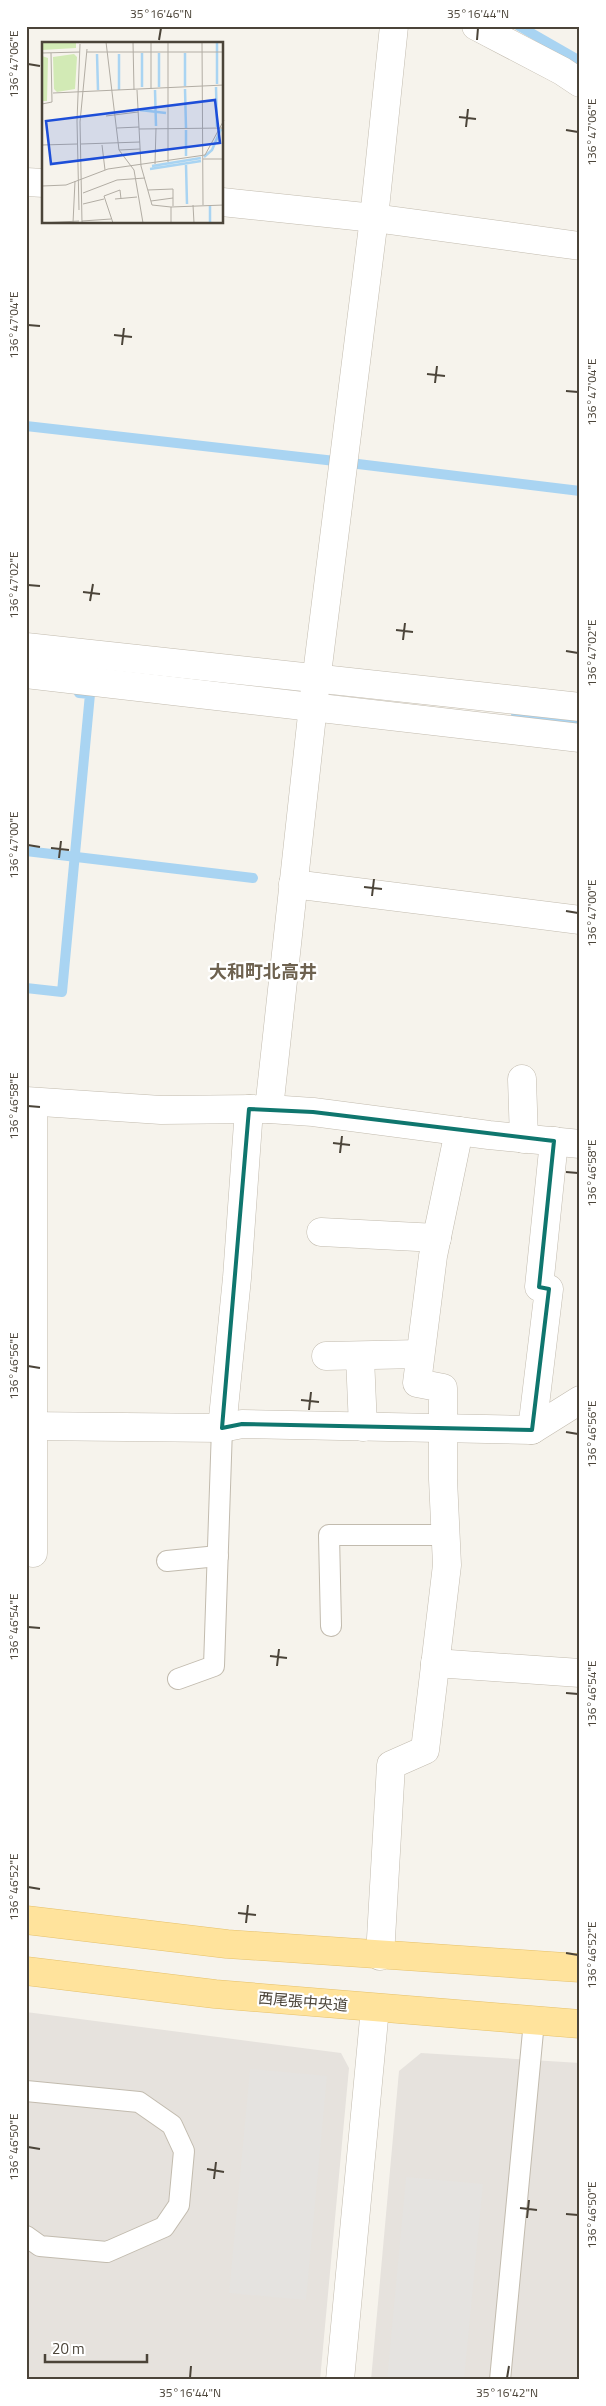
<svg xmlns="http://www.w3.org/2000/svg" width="606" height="2406" viewBox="0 0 606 2406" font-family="'Titillium Web','Noto Sans JP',sans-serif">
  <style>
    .industrial { fill: #e6e2dd }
    .parking { fill: #e5e3e0 }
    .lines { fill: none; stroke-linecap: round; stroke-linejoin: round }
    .stream { stroke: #a9d4f2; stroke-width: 10 }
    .lane-casing { stroke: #c2bbae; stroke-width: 22 }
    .street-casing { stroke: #c2bbae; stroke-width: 29 }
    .primary-casing { stroke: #e6c16a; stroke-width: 29 }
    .lane { stroke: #fff; stroke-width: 20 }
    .street { stroke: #fff; stroke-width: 28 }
    .primary { stroke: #ffe39c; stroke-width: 28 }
    .marked { fill: none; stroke: #0f766e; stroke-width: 4; stroke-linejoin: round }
    .ticks { fill: none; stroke: #4b4439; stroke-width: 2 }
    .labels { text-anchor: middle; stroke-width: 4.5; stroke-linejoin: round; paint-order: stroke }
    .street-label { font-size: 15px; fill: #4b4439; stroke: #fff }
    .quarter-label { font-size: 18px; font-weight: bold; fill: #6e6250; stroke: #fff }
    .inset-river { fill: none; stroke: #a9d4f2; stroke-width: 2.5 }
    .inset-road { fill: none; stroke: #b2ada4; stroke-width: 1 }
    .view { fill: #1d4ed8; fill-opacity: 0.15; stroke: #1d4ed8; stroke-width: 2.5 }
    .inset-edge { fill: none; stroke: #4b4439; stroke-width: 2.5 }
    .neatline { fill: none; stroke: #4b4439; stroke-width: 2 }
    .ticks-label { font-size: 12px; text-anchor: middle; fill: #4b4439 }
  </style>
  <rect width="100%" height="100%" fill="#f6f3ec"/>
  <g class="industrial">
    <path d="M26 2012 341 2053 349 2068 320 2380H26Z"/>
    <path d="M421 2053 580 2063V2380H371L399 2071Z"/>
  </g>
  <g class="parking">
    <path d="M250 2069 327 2076 306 2300 229 2293Z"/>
    <path d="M406 2177 483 2184 464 2380H387Z"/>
  </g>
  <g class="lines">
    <g class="stream">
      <path d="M519 26 580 61"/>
      <path d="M26 426 335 461"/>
      <path d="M358 464 580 491"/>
      <path d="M516 714 580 721"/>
      <path d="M26 851 253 878"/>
      <path d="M26 988 62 992 90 694 79 693"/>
    </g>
    <defs>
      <g id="lane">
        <path d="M167 1561 218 1556"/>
        <path d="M331 1626 329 1535H446"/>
        <path d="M178 1679 214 1666 222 1428"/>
        <path d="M26 2091 139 2102 172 2125 184 2151 179 2205 164 2227 107 2252 40 2246 26 2236"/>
        <path d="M500 2380 534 2021"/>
      </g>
      <g id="street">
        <path d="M476 26 562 71 580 83"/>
        <path d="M26 182 44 183"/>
        <path d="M222 202 374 218 580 246"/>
        <path d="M26 647 580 707"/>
        <path d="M26 674 580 738"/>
        <path d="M293 884 580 920"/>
        <path d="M522 1079 524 1139"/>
        <path d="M26 1101 161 1110 269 1109 313 1112 489 1135 580 1144"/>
        <path d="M269 1109 313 706 374 218 394 26"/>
        <path d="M321 1232 437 1238"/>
        <path d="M326 1356 420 1354"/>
        <path d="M360 1357 363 1427"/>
        <path d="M26 1426 222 1428 242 1424 532 1430 580 1400"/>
        <path d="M222 1428 237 1278 249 1109"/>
        <path d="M532 1430 549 1289 539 1287 554 1141"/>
        <path d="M33 1553V1102"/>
        <path d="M435 1663 580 1673"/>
        <path d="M380 1956 391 1765 425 1750 447 1565 443 1479V1388L417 1383 433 1256 459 1131"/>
        <path d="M340 2380 375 2008"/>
      </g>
      <g id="primary">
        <path d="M26 1920 227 1944 580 1968"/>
        <path d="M26 1971 215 1994 580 2024"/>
      </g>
    </defs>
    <use href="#lane" class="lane-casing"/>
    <use href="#street" class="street-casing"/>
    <use href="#primary" class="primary-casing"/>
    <use href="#lane" class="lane"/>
    <use href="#street" class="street"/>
    <use href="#primary" class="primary"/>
  </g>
  <path class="marked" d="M249 1109 313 1112 554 1141 539 1287 549 1289 532 1430 242 1424 222 1428Z"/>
  <path class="ticks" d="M159 40 161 28M477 40 478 28M28 64 40 66M459 117 476 119M466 127 468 109M566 130 578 132M28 325 40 326M114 335 132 337M122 345 124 328M427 374 445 376M435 383 437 366M566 391 578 392M28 585 40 586M83 592 100 594M90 601 93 584M396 630 413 632M403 640 405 623M566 651 578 653M28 845 40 847M51 848 69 850M59 858 61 841M364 887 382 889M372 896 374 879M566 911 578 913M28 1106 40 1107M333 1143 350 1145M340 1153 342 1136M566 1172 578 1173M28 1366 40 1368M301 1400 319 1402M309 1410 311 1392M566 1432 578 1434M28 1627 40 1628M270 1656 287 1658M277 1666 279 1649M566 1693 578 1694M28 1887 40 1889M238 1913 256 1915M246 1923 248 1905M566 1953 578 1955M28 2147 40 2149M207 2169 224 2172M214 2179 216 2162M520 2208 537 2210M566 2214 578 2215M527 2218 529 2200M190 2378 191 2366M507 2378 509 2366"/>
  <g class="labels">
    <g class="street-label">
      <text transform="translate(303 2002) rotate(5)" y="5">西尾張中央道</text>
    </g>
    <g class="quarter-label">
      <text x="263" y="978">大和町北高井</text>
    </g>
  </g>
  <g transform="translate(42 42)">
    <rect width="181" height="181" fill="#f6f3ec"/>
    <path d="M0 0H34V6L0 8ZM32 12 35 15 33 47 15 50 12 47 11 15ZM0 14 6 16 5 59H0Z" fill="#d2eab5"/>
    <path class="inset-river" d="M55 12 56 48M175 42V0M143 44V11M100 45V11M117 45V11M174 45 175 85M143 47 144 86M77 48V12M113 48 114 84M98 68 124 71M144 88V114M162 115 170 108 179 87M144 123 145 162M110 124 159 116M108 127 159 119M168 164V181"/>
    <path class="inset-road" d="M64 0 77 108 92 128 101 181M91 0 92 48M126 0V120M160 0 161 163M45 10H182M0 11 38 10M109 47V0M95 48 99 124 110 163 129 165 182 163M11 51 182 43M0 62 10 60 9 11M64 74 96 70M75 86 97 85M97 87 182 86M39 102 98 100M0 103 35 102M60 103 63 128M77 108 98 107M161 117H182M113 122 114 86M0 144 24 143 66 127 163 113 182 78M106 148 131 147V164M41 151 75 138 103 136M73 157 95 155M109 159 131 156M41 162 62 157M151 163 152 181M129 165V181M37 168 35 79 38 2M40 179 69 177M0 181 37 179M31 181 33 139M40 181 38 80 45 7M71 181 62 154 78 148 79 157"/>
    <path class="view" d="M173 58 178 101 9 122 4 79Z"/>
    <rect width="181" height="181" class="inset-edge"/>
  </g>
  <rect width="606" height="2406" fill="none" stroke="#ffffff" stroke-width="55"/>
  <path d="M45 2354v8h102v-8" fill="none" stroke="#4b4439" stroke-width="2.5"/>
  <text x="52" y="2354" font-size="15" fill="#4b4439" stroke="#ffffff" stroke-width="4" paint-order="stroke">20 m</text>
  <rect x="28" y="28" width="550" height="2350" class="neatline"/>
  <g class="ticks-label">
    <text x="161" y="18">35°16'46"N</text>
    <text x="478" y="18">35°16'44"N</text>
    <text transform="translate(14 64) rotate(-90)" y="4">136°47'06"E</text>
    <text transform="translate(592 132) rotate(-90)" y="4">136°47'06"E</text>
    <text transform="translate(14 325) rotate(-90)" y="4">136°47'04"E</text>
    <text transform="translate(592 392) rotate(-90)" y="4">136°47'04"E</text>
    <text transform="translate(14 585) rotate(-90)" y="4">136°47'02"E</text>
    <text transform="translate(592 653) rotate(-90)" y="4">136°47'02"E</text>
    <text transform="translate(14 845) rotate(-90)" y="4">136°47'00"E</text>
    <text transform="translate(592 913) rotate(-90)" y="4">136°47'00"E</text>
    <text transform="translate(14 1106) rotate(-90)" y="4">136°46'58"E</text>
    <text transform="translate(592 1173) rotate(-90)" y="4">136°46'58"E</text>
    <text transform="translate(14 1366) rotate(-90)" y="4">136°46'56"E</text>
    <text transform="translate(592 1434) rotate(-90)" y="4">136°46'56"E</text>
    <text transform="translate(14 1627) rotate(-90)" y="4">136°46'54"E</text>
    <text transform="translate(592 1694) rotate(-90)" y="4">136°46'54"E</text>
    <text transform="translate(14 1887) rotate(-90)" y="4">136°46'52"E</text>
    <text transform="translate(592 1955) rotate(-90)" y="4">136°46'52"E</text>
    <text transform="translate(14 2147) rotate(-90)" y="4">136°46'50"E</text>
    <text transform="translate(592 2215) rotate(-90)" y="4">136°46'50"E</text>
    <text x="190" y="2397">35°16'44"N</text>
    <text x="507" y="2397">35°16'42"N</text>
  </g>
</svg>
